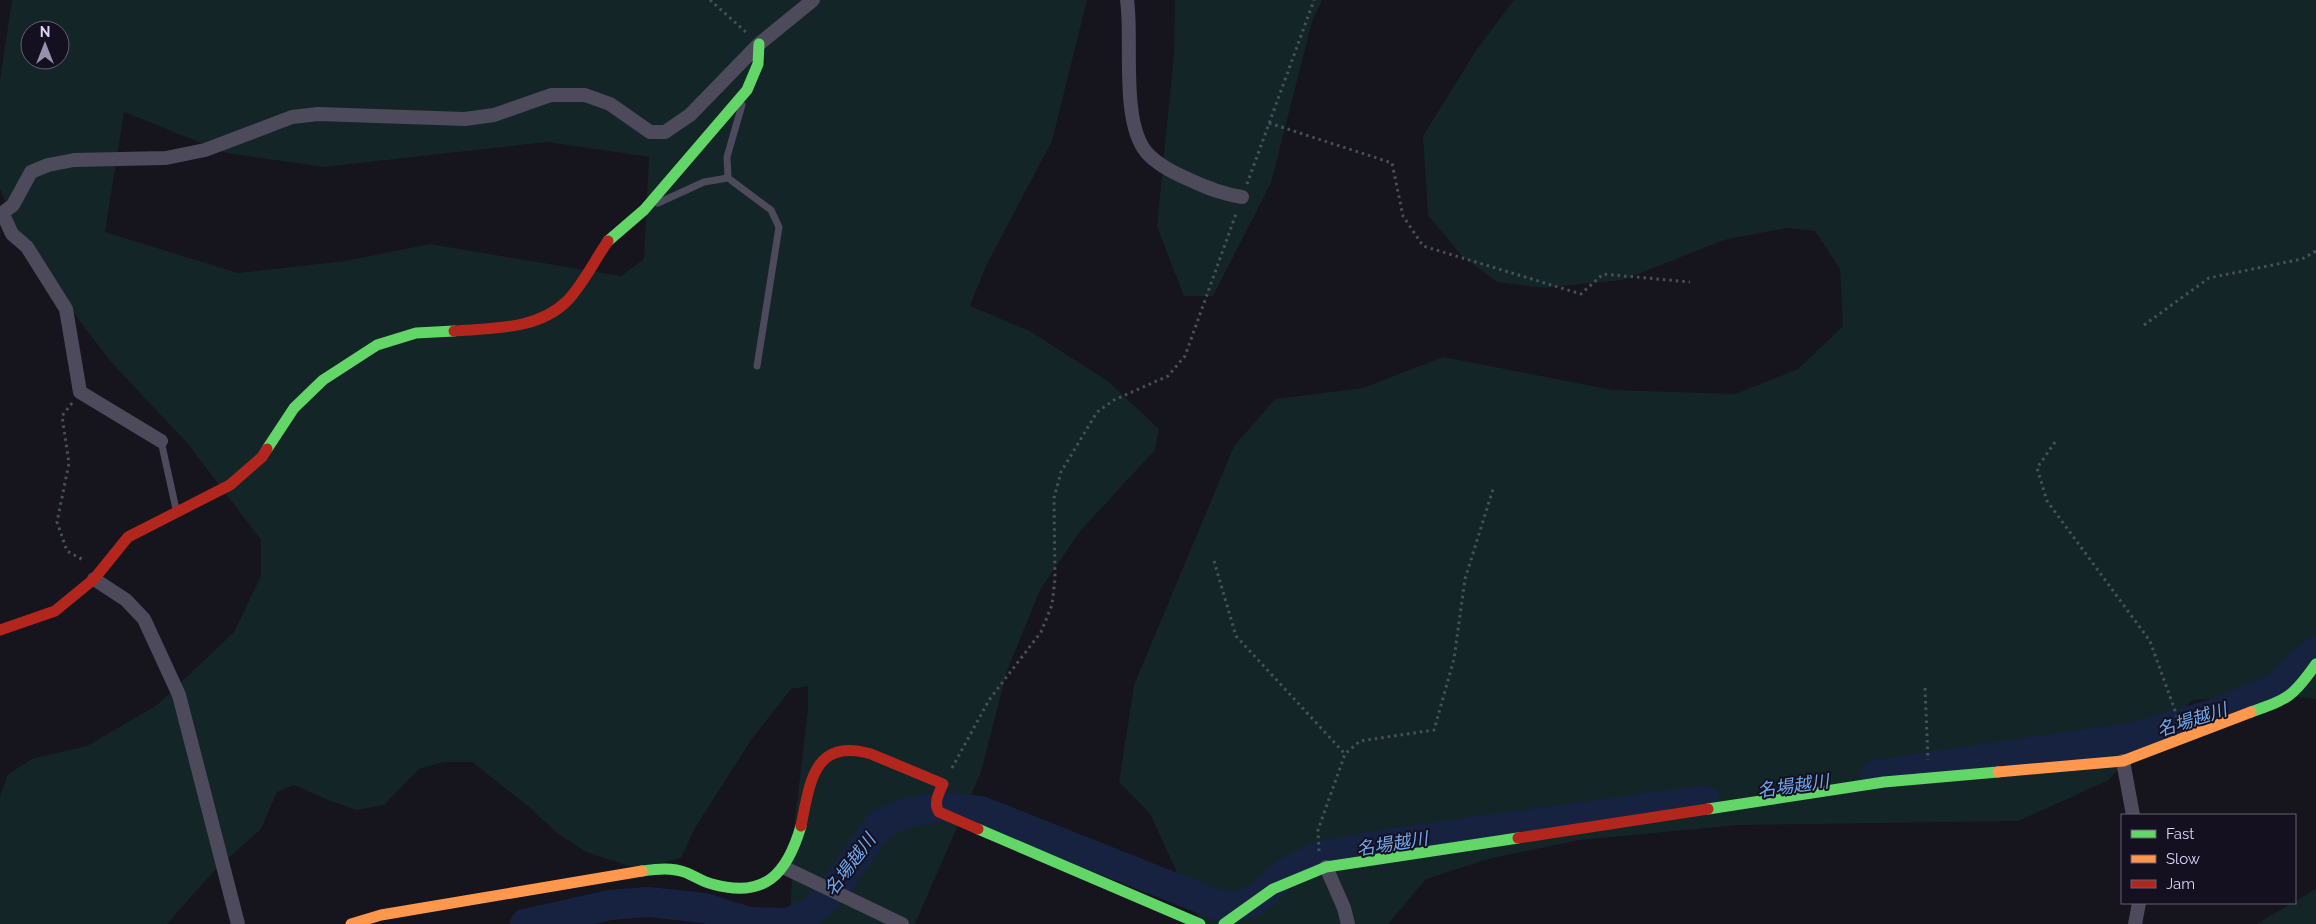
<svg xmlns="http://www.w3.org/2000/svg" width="2316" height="924" viewBox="0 0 2316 924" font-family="Raleway,'Noto Sans JP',sans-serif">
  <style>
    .green { fill: #142527; fill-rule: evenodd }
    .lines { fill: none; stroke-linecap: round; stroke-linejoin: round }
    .river { stroke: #162240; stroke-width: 30 }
    .path { stroke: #48505b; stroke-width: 3; stroke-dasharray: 2.5 4; stroke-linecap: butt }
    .lane { stroke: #4c4a5b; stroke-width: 7 }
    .street { stroke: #4c4a5b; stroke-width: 14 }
    .fast { stroke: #63d668; stroke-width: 11 }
    .slow { stroke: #ff974d; stroke-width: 11 }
    .jam { stroke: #b3261e; stroke-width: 11 }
    .labels { text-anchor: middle; stroke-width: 4; stroke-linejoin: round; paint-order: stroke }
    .water-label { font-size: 18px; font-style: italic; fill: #70a8eb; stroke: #141020 }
  </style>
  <rect width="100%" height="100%" fill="#16141c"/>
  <g class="green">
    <path d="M12 0H1087L1052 141 986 266 970 306 1030 331 1109 382 1159 429 1155 450 1081 530 1040 590 1007 671 981 772 915 924H790L794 827 808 710V686L791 689 751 740 695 828 681 858 638 869 586 852 557 833 529 807 472 762H444L419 769 384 805 357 810 330 801 294 785 277 792 261 829 215 870 167 924H0V796L8 774 34 758 87 746 157 705 234 632 261 576V540L188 444 111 362 27 252 0 189V80ZM30 30H60V60H30ZM124 112 226 153 324 167 547 142 649 157 644 259 621 276 430 244 345 261 238 273 105 232Z"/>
    <path d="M1175 0H1322L1312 22 1271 183 1213 296H1184L1157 227 1174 53Z"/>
    <path d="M1514 0H2316V699L2281 695 2193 700 2107 781 2018 821 1738 825 1580 840 1492 858 1426 879 1388 924H1201L1150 814 1119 782 1134 685 1234 446 1275 399 1363 388 1443 357 1613 390 1735 394 1798 369 1843 326 1840 269 1815 231 1787 228 1724 240 1623 280 1544 288 1497 282 1462 256 1428 215 1423 136 1477 49Z"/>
    <path d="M2316 889V924H2256Z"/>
  </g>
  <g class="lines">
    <g class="river">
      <path d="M1875 775 2139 736 2217 713 2276 688 2316 651"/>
      <path d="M525 924 610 905 648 902 705 908 749 922 789 923 812 911 835 888 880 824 908 812 946 807 981 811 1215 904 1235 906 1255 901 1284 874 1317 857 1378 845 1705 800"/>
    </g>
    <g class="path">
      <path d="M710 0 747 33"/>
      <path d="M1269 123 1392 163 1403 216 1423 246 1581 294 1603 274 1690 282"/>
      <path d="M1247 184 1314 0"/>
      <path d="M2144 325 2209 278 2302 259 2316 251"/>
      <path d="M72 403 62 416 69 463 57 522 67 551 85 561"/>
      <path d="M2055 442 2037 468 2047 501 2150 641 2178 719"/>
      <path d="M1214 561 1236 636 1345 754"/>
      <path d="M1925 688 1928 760"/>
      <path d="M952 768 989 700 1041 632 1052 605 1055 579 1054 498 1061 472 1097 412 1114 400 1168 376 1185 356 1237 211"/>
      <path d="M1319 851 1318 830 1345 754 1360 741 1434 730 1454 659 1465 579 1494 486"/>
    </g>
    <g class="lane">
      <path d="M742 105 727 157 728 178 771 210 779 227 757 366"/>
      <path d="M658 203 704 182 728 178"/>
      <path d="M161 441 176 509"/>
    </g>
    <g class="street">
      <path d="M1127 0C1133 39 1120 122 1147 153 1158 165 1174 173 1188 179 1207 188 1222 194 1242 197"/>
      <path d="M3 214 12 234 27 247 66 309 80 392 161 441"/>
      <path d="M0 215 13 205 31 172 48 165 74 160 166 158 205 150 292 117 318 114 465 119 494 115 551 95H585L610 104 650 132H665L690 115 759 44 813 0"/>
      <path d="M94 579 126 600 144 619 179 695 238 924"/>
      <path d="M2123 761 2133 815"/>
      <path d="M1326 867 1344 908 1348 924"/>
      <path d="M785 868 902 924"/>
      <path d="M2135 924 2139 903"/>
    </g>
    <g class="fast">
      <path d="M608 241 644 210 747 90 758 64 759 44"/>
      <path d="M267 449 294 408 323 380 377 345 416 333 454 331"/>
      <path d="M2251 712C2288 699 2293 697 2316 664"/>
      <path d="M1708 809 1884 782 1998 772"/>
      <path d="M978 829 1200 924"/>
      <path d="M642 871C657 869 672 867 687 873 696 877 703 882 712 884 765 899 787 874 801 826"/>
      <path d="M1224 924 1273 889 1326 867 1518 838"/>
    </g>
    <g class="slow">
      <path d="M1998 772 2123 761 2251 712"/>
      <path d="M351 924 381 915 642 871"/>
    </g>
    <g class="jam">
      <path d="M454 331C492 328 538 330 567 301 582 286 596 258 608 241"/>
      <path d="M0 630 55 611 94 579 128 537 230 485 262 457 267 449"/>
      <path d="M801 826C810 782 814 737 871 754L943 784C939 793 933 803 939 812L978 829"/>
      <path d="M1518 838 1708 809"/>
    </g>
  </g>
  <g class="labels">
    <g class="water-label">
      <text transform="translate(2192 720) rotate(-18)" y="6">名場越川</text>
      <text transform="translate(1793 786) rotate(-8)" y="6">名場越川</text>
      <text transform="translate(1392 844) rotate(-9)" y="6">名場越川</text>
      <text transform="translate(850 865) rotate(-53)" y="6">名場越川</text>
    </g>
  </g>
  <rect x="2121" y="814" width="175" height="90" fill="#141020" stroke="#645e77"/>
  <rect x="2131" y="830" width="25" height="8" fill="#63d668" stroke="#645e77"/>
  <text x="2166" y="839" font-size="15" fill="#dcd4f9">Fast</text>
  <rect x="2131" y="855" width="25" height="8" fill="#ff974d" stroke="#645e77"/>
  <text x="2166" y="864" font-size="15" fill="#dcd4f9">Slow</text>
  <rect x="2131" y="880" width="25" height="8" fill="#b3261e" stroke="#645e77"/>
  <text x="2166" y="889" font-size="15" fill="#dcd4f9">Jam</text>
  <g transform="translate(45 45)"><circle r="24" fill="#141020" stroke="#645e77"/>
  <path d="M0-4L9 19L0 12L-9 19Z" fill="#9791ac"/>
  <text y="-8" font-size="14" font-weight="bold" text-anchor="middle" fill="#dcd4f9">N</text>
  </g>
</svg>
